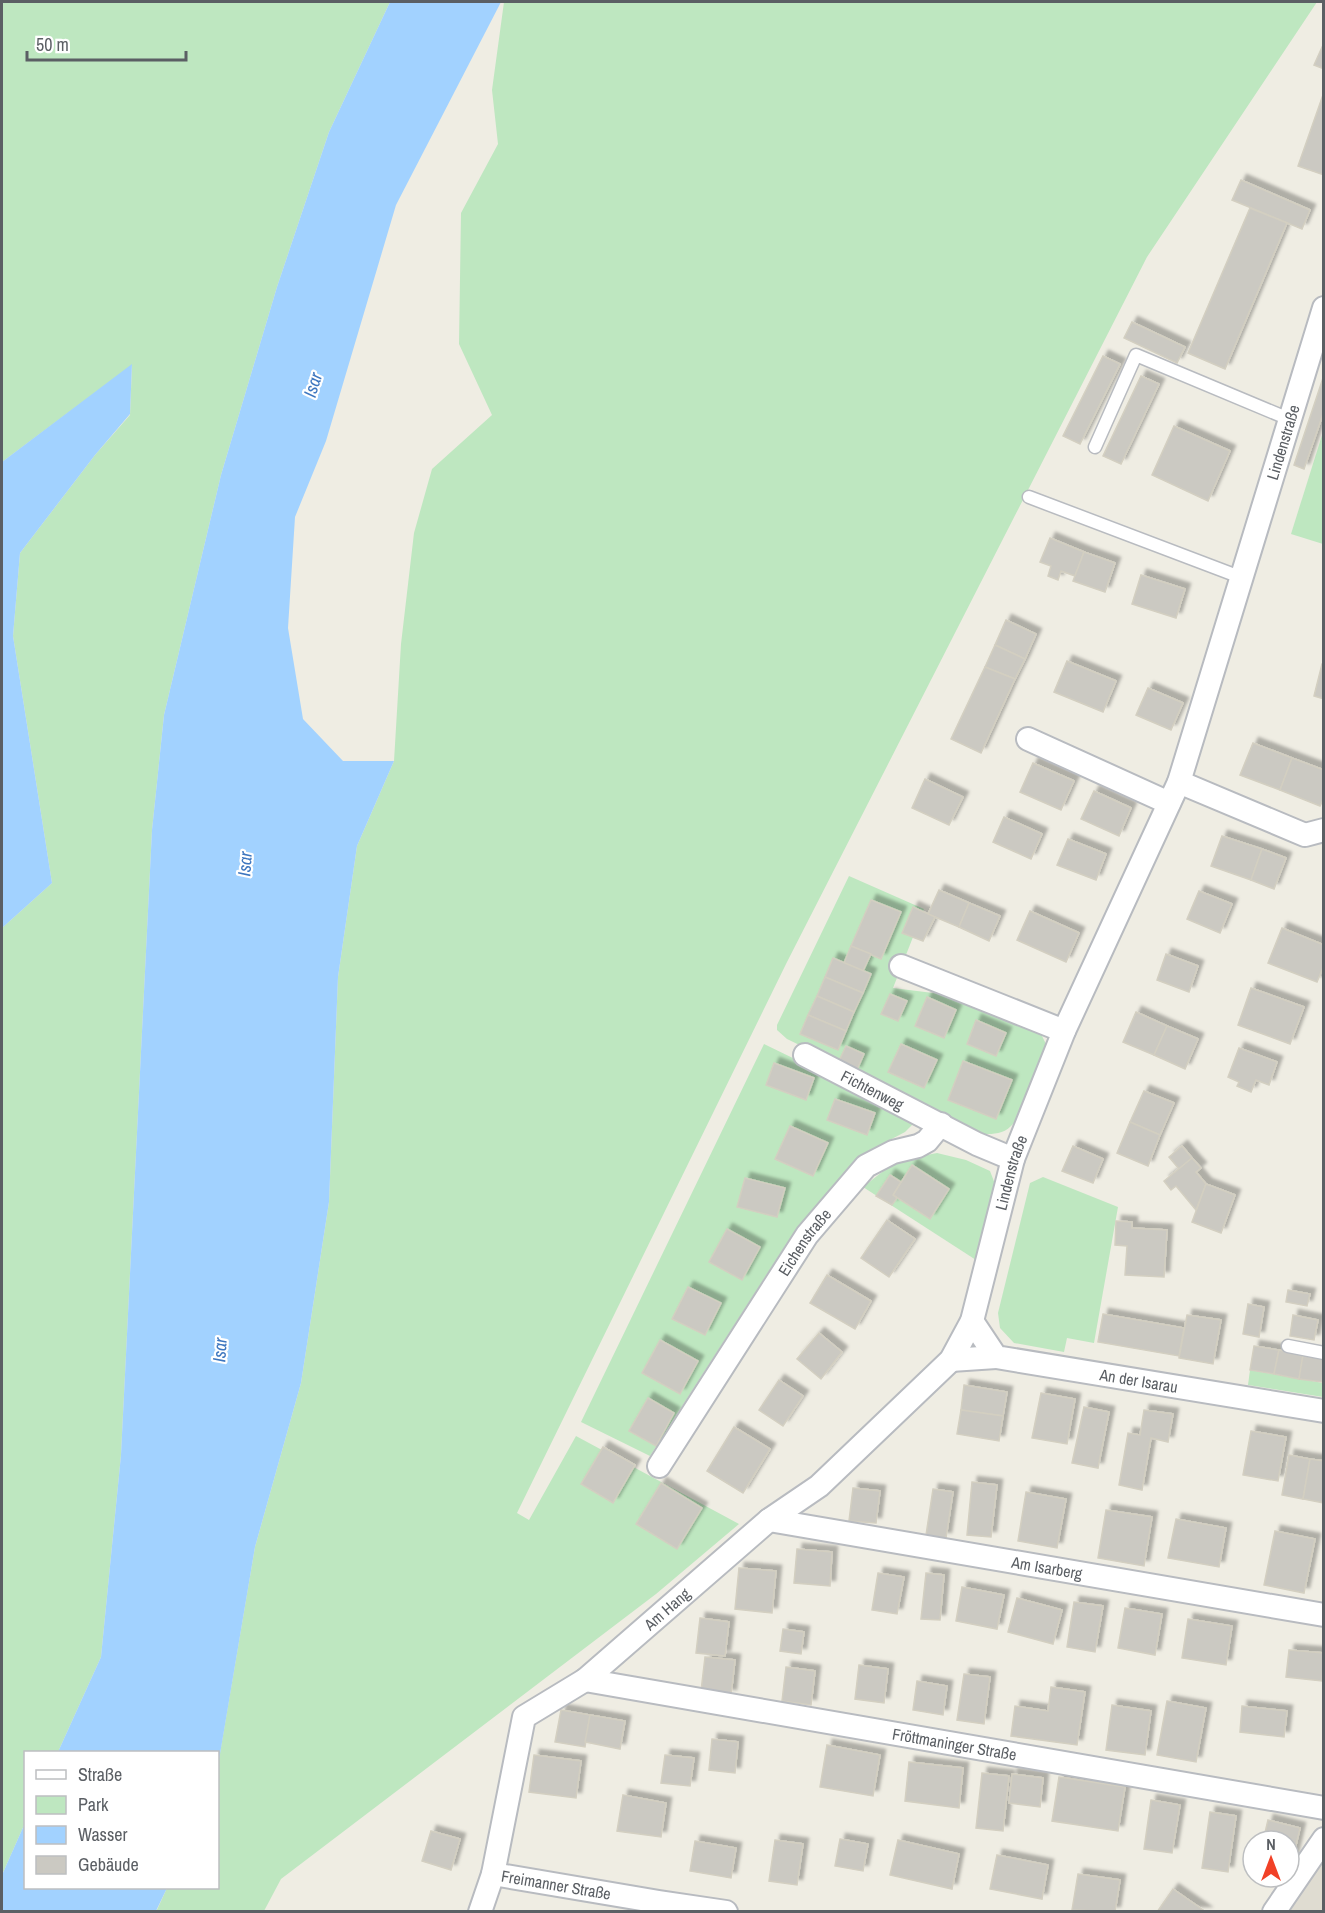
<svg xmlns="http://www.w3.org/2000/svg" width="1325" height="1913" viewBox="0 0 1325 1913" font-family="'Archivo Narrow',sans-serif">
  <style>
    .education { fill: #dfdcd1 }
    .green { fill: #bee7c0 }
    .water { fill: #a2d2ff }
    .building { fill: #cbc9c2; stroke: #d3cfc1; stroke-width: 1.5; filter: url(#shadow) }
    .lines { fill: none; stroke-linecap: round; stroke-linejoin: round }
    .lane-casing { stroke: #b8bbc0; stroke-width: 15 }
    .street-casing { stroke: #b8bbc0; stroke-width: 26 }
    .lane { stroke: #fff; stroke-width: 12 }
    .street { stroke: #fff; stroke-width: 22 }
    .labels { text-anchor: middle; stroke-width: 4.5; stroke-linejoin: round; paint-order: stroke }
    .street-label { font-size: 16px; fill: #5b5f64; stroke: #fff }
    .water-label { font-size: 18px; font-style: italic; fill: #3d76bf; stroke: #fff }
  </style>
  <defs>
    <filter id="shadow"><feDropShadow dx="5.5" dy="-5.5" stdDeviation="1.5" flood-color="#0004"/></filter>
  </defs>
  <rect width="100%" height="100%" fill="#efede3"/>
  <path class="education" d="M1323 1859V1911H1290Z"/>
  <g class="green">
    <path d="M2 2H390L329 132 277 287 221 475 164 715 152 830 121 1455 101 1657 58 1752H26L25 1823 2 1875V928L52 883 13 636 20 553 95 455 130 415 132 365 2 462Z"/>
    <path d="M504 2H1317L1147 257 787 962 517 1513 529 1520 576 1436 739 1524 656 1594 281 1879 264 1911 156 1912 167 1888H218V1765L255 1547 301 1383 329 1202 338 977 357 846 394 761 401 644 414 533 432 469 492 415 459 344 461 213 498 144 492 90Z"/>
    <path d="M1323 432 1324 544H1323L1291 534Z"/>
    <path d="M849 876 924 909 893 988 949 995 1040 1032 1046 1044C1039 1064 1025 1113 1011 1126 1003 1134 994 1134 984 1134L787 1039 777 1030V1025Z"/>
    <path d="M764 1044 908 1114 913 1124 905 1132 865 1153 822 1198 787 1243 650 1456 581 1422Z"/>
    <path d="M937 1153 966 1160 990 1171 995 1184 976 1260 863 1187 896 1161Z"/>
    <path d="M1043 1177 1118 1207 1094 1343 1067 1338 1064 1352 1014 1343 1000 1328 998 1313 1030 1183Z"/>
    <path d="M1250 1370 1323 1383V1397L1248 1385Z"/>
  </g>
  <g class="water">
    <path d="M390 2H501L396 205 326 441 295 517 288 628 303 719 343 761H394L357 846 338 977 329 1202 301 1383 255 1547 218 1766V1752H58L101 1657 121 1455 152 830 164 715 221 475 277 287 329 132Z"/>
    <path d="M132 364 130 414 95 455 20 553 13 636 52 883 2 928V462Z"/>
    <path d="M25 1823 26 1888H167L156 1911H2V1875Z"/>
  </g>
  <g class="building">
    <path d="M1323 45H1324V69L1314 65Z"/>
    <path d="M1324 92V175L1298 166Z"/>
    <path d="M1241 180 1310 210 1302 229 1232 200Z"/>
    <path d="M1250 208 1287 223 1225 369 1188 353Z"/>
    <path d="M1132 322 1185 347 1177 363 1124 338Z"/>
    <path d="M1103 356 1120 364 1080 444 1063 436Z"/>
    <path d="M1324 375V411L1304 469 1294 465Z"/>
    <path d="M1141 376 1159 384 1121 464 1103 456Z"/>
    <path d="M1174 426 1230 451 1208 501 1152 475Z"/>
    <path d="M1050 538 1084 552 1075 576 1061 571 1058 580 1048 576 1051 566 1040 562Z"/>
    <path d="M1084 552 1115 563 1105 592 1073 581Z"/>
    <path d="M1141 575 1185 589 1176 618 1132 604Z"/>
    <path d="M1006 620 1036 634 1025 659 995 645Z"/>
    <path d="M995 645 1025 659 1015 679 985 667Z"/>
    <path d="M1067 661 1116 681 1103 712 1054 692Z"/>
    <path d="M1322 664H1324V699L1314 696Z"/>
    <path d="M985 667 1015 679 981 753 951 739Z"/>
    <path d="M1148 688 1183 703 1171 730 1136 715Z"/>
    <path d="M1253 743 1292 758 1280 790 1240 775Z"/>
    <path d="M1292 758 1324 770V798L1320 806 1280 790Z"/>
    <path d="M1033 763 1074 781 1061 810 1020 792Z"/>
    <path d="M925 779 963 797 949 825 912 808Z"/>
    <path d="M1094 791 1131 808 1119 836 1081 819Z"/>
    <path d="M1004 817 1042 834 1031 859 993 842Z"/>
    <path d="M1222 836 1262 849 1251 880 1211 866Z"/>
    <path d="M1068 839 1106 854 1096 880 1057 865Z"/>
    <path d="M1262 849 1286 858 1274 889 1251 880Z"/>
    <path d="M939 890 969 903 959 927 928 914Z"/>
    <path d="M1199 891 1232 904 1220 933 1187 919Z"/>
    <path d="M871 900 901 912 881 959 851 946Z"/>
    <path d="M969 903 1000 916 989 941 959 927Z"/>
    <path d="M913 907 935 917 923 941 902 933Z"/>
    <path d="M1030 911 1079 933 1066 962 1017 940Z"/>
    <path d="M1282 928 1324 945V965L1317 982 1268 963Z"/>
    <path d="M851 946 871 954 863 971 844 963Z"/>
    <path d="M1166 954 1198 966 1189 992 1157 980Z"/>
    <path d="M833 958 871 974 863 993 825 977Z"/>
    <path d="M825 977 863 993 854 1012 817 996Z"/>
    <path d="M1251 988 1304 1007 1290 1044 1238 1025Z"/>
    <path d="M890 994 907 1001 898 1021 881 1014Z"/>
    <path d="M817 996 854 1012 846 1031 808 1015Z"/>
    <path d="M927 997 956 1010 944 1038 915 1026Z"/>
    <path d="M1136 1012 1167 1026 1154 1055 1123 1042Z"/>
    <path d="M808 1015 846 1031 838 1050 800 1034Z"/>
    <path d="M976 1020 1006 1033 996 1056 967 1044Z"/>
    <path d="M1167 1026 1198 1039 1185 1069 1154 1055Z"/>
    <path d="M901 1044 937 1060 924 1088 888 1072Z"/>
    <path d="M846 1046 864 1054 856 1072 838 1063Z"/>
    <path d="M1239 1048 1277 1062 1269 1085 1256 1080 1251 1092 1237 1086 1239 1082 1228 1077Z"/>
    <path d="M963 1061 1012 1080 996 1119 948 1100Z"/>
    <path d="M774 1063 814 1078 806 1100 766 1085Z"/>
    <path d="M1144 1091 1174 1103 1160 1135 1130 1122Z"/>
    <path d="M835 1099 875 1113 867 1135 827 1120Z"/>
    <path d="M1130 1122 1160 1135 1148 1166 1117 1153Z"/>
    <path d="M790 1126 828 1143 813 1176 775 1159Z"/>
    <path d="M1073 1146 1103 1159 1093 1183 1062 1171Z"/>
    <path d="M1182 1146 1192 1158 1179 1169 1169 1157Z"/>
    <path d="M1192 1158 1201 1168 1196 1172 1206 1184 1196 1210 1176 1186 1171 1190 1164 1181Z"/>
    <path d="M912 1165 949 1189 930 1219 893 1195Z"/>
    <path d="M890 1175 901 1182 893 1195 897 1198 892 1205 876 1196Z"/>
    <path d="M745 1178 785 1188 777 1217 737 1207Z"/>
    <path d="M1206 1184 1235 1195 1221 1233 1192 1222Z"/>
    <path d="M887 1220 915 1239 889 1277 861 1258Z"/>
    <path d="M1116 1221 1132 1222V1228L1167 1230 1164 1277 1125 1275 1127 1246 1115 1245Z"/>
    <path d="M727 1229 760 1247 742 1280 709 1262Z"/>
    <path d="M827 1275 871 1301 855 1329 810 1303Z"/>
    <path d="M688 1287 721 1303 705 1335 672 1319Z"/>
    <path d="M1288 1290 1310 1294 1307 1306 1286 1302Z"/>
    <path d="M1248 1304 1264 1307 1259 1337 1243 1334Z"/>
    <path d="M1103 1314 1184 1328 1179 1356 1098 1342Z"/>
    <path d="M1187 1315 1221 1320 1213 1364 1179 1358Z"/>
    <path d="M1293 1315 1318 1320 1314 1340 1290 1336Z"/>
    <path d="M819 1333 842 1352 821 1379 797 1359Z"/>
    <path d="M660 1340 698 1361 680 1394 642 1373Z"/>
    <path d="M1254 1346 1279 1350 1274 1374 1250 1370Z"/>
    <path d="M1279 1350 1303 1355 1299 1379 1274 1374Z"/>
    <path d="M1303 1355 1324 1358 1322 1382 1299 1379Z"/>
    <path d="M779 1380 803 1396 783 1426 759 1410Z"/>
    <path d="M964 1385 1007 1392 1003 1416 961 1410Z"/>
    <path d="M1041 1393 1075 1399 1067 1444 1032 1438Z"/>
    <path d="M648 1398 674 1413 656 1446 629 1431Z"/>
    <path d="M1084 1407 1109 1412 1098 1468 1072 1463Z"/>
    <path d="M961 1410 1003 1416 999 1441 957 1434Z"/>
    <path d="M1144 1410 1173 1414 1168 1442 1151 1438 1142 1490 1119 1485 1128 1433 1140 1435Z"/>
    <path d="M734 1427 770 1449 743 1493 707 1471Z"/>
    <path d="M1251 1431 1286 1437 1278 1481 1243 1475Z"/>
    <path d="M603 1447 635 1465 613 1503 581 1484Z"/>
    <path d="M1289 1455 1310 1459 1303 1499 1282 1495Z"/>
    <path d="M1310 1459 1324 1461V1503L1303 1499Z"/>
    <path d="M972 1482 997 1485 991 1537 967 1535Z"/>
    <path d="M661 1483 702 1508 677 1549 636 1524Z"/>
    <path d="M853 1488 880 1491 876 1523 849 1521Z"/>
    <path d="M933 1489 953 1492 946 1538 926 1535Z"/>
    <path d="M1026 1492 1066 1499 1057 1548 1018 1541Z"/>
    <path d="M1106 1510 1152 1517 1144 1566 1098 1558Z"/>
    <path d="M1176 1519 1226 1528 1219 1567 1168 1558Z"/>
    <path d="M1275 1531 1315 1539 1304 1593 1264 1585Z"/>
    <path d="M797 1549 832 1552 830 1586 794 1583Z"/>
    <path d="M739 1568 776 1571 772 1613 735 1609Z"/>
    <path d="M878 1573 904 1577 897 1614 872 1610Z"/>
    <path d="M926 1573 944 1575 940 1620 921 1619Z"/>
    <path d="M962 1587 1004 1595 997 1629 956 1621Z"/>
    <path d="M1017 1598 1062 1610 1053 1644 1008 1632Z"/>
    <path d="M1074 1602 1103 1606 1095 1652 1067 1647Z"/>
    <path d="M1125 1608 1162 1614 1155 1655 1118 1648Z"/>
    <path d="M700 1618 729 1622 725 1656 696 1653Z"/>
    <path d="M1188 1619 1232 1626 1226 1665 1182 1658Z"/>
    <path d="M783 1629 804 1632 801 1654 780 1651Z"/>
    <path d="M1289 1650 1324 1653 1322 1681 1286 1677Z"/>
    <path d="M705 1657 735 1660 731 1695 701 1691Z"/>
    <path d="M859 1665 888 1669 884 1703 855 1699Z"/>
    <path d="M786 1667 815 1671 811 1705 782 1701Z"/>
    <path d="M964 1674 990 1677 984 1724 957 1720Z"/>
    <path d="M917 1681 947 1686 943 1715 913 1710Z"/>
    <path d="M1051 1687 1085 1692 1077 1745 1011 1736 1015 1706 1048 1711Z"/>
    <path d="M1167 1701 1206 1708 1196 1762 1157 1755Z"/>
    <path d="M1112 1705 1151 1711 1145 1755 1106 1750Z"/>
    <path d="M1242 1706 1287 1711 1284 1737 1240 1732Z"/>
    <path d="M561 1710 590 1715 585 1747 555 1742Z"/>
    <path d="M590 1715 625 1721 620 1749 585 1742Z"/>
    <path d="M712 1739 738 1742 735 1773 709 1770Z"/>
    <path d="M827 1745 880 1755 873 1796 820 1787Z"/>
    <path d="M534 1755 581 1761 576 1798 529 1792Z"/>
    <path d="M665 1755 694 1758 690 1786 661 1783Z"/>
    <path d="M909 1762 963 1768 959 1808 905 1801Z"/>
    <path d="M982 1773 1009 1776 1003 1831 976 1828Z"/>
    <path d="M1012 1774 1043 1778 1040 1807 1009 1803Z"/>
    <path d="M1059 1777 1125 1787 1118 1831 1052 1821Z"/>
    <path d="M623 1795 666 1803 661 1837 617 1831Z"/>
    <path d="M1151 1800 1180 1805 1172 1853 1144 1849Z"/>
    <path d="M1210 1812 1236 1816 1228 1872 1202 1868Z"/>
    <path d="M1268 1820 1300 1828 1292 1862 1289 1861V1841H1263Z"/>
    <path d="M431 1831 460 1839 451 1870 422 1861Z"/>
    <path d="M840 1839 868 1844 863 1871 835 1866Z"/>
    <path d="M775 1840 803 1844 797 1885 769 1881Z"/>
    <path d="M898 1840 959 1854 952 1889 890 1875Z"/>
    <path d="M695 1841 736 1848 731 1878 690 1871Z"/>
    <path d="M997 1855 1048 1865 1042 1899 990 1889Z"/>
    <path d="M1078 1874 1120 1880 1115 1912 1072 1910Z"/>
    <path d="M1173 1889 1206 1912H1157Z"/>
  </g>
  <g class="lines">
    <defs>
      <g id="lane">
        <path d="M1095 447 1136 355 1289 419"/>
        <path d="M1029 497 1240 577"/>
        <path d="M1288 1346 1324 1353"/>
      </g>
      <g id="street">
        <path d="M1028 739 1169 803"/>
        <path d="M1179 782 1305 835 1324 830"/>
        <path d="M901 966 1064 1031"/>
        <path id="s1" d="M805 1055 977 1144 1013 1159"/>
        <path id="s2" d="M972 1321 996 1357 1324 1411"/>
        <path d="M951 1360 996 1357"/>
        <path id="s3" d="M659 1466 807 1235 866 1166 893 1152 918 1146 927 1141 941 1124"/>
        <path id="s4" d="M769 1520 1324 1615"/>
        <path id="s5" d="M585 1680 1324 1808"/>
        <path id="s6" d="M493 1874 659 1902 726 1912"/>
        <path id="s7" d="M480 1912 493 1874 524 1717 585 1680 769 1520 819 1486 951 1360 972 1321 1013 1159 1064 1031 1179 782 1324 308"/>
        <path d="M1274 1912 1324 1839"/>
      </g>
    </defs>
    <use href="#lane" class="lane-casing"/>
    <use href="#street" class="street-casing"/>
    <use href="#lane" class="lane"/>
    <use href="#street" class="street"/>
  </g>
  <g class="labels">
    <g class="street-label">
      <text dy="6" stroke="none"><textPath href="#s7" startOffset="1737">Lindenstraße</textPath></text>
      <text dy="6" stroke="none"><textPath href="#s1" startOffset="76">Fichtenweg</textPath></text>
      <text dy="6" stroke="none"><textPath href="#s7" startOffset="956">Lindenstraße</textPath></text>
      <text dy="6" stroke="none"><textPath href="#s3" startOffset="267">Eichenstraße</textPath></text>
      <text dy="6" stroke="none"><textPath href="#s2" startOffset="188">An der Isarau</textPath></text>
      <text dy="6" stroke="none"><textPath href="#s4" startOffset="282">Am Isarberg</textPath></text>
      <text dy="6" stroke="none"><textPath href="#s7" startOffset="380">Am Hang</textPath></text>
      <text dy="6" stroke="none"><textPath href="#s5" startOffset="375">Fröttmaninger Straße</textPath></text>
      <text dy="6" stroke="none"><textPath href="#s6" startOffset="64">Freimanner Straße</textPath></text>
    </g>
    <g class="water-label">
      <text transform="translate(313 385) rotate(-73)" y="6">Isar</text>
      <text transform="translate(245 864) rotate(-86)" y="6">Isar</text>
      <text transform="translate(220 1350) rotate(-87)" y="6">Isar</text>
    </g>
  </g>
  <rect width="1325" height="1913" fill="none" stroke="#5b5f64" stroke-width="6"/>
  <rect x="24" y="1751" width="195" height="138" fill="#ffffff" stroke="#bdbfc1" stroke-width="1.5"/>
  <rect x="36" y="1770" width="30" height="9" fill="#ffffff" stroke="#bdbfc1" stroke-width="1.5"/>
  <text x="78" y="1781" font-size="18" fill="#5b5f64">Straße</text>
  <rect x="36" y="1796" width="30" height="18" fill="#bee7c0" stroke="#bdbfc1" stroke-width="1.5"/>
  <text x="78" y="1811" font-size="18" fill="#5b5f64">Park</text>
  <rect x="36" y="1826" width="30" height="18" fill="#a2d2ff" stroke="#bdbfc1" stroke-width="1.5"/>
  <text x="78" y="1841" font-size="18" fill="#5b5f64">Wasser</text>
  <rect x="36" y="1856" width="30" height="18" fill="#cbc9c2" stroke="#bdbfc1" stroke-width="1.5"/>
  <text x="78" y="1871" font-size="18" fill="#5b5f64">Gebäude</text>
  <g transform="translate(1271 1859)"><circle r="28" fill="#ffffff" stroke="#bdbfc1" stroke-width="1.5"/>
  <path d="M0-4.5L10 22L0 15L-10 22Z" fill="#f14127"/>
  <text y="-9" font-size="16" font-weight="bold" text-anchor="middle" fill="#5b5f64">N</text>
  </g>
  <path d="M27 51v9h159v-9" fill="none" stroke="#5b5f64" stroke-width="3"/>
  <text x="36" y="51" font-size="18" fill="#5b5f64" stroke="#ffffff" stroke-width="4.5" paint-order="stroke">50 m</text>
</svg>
